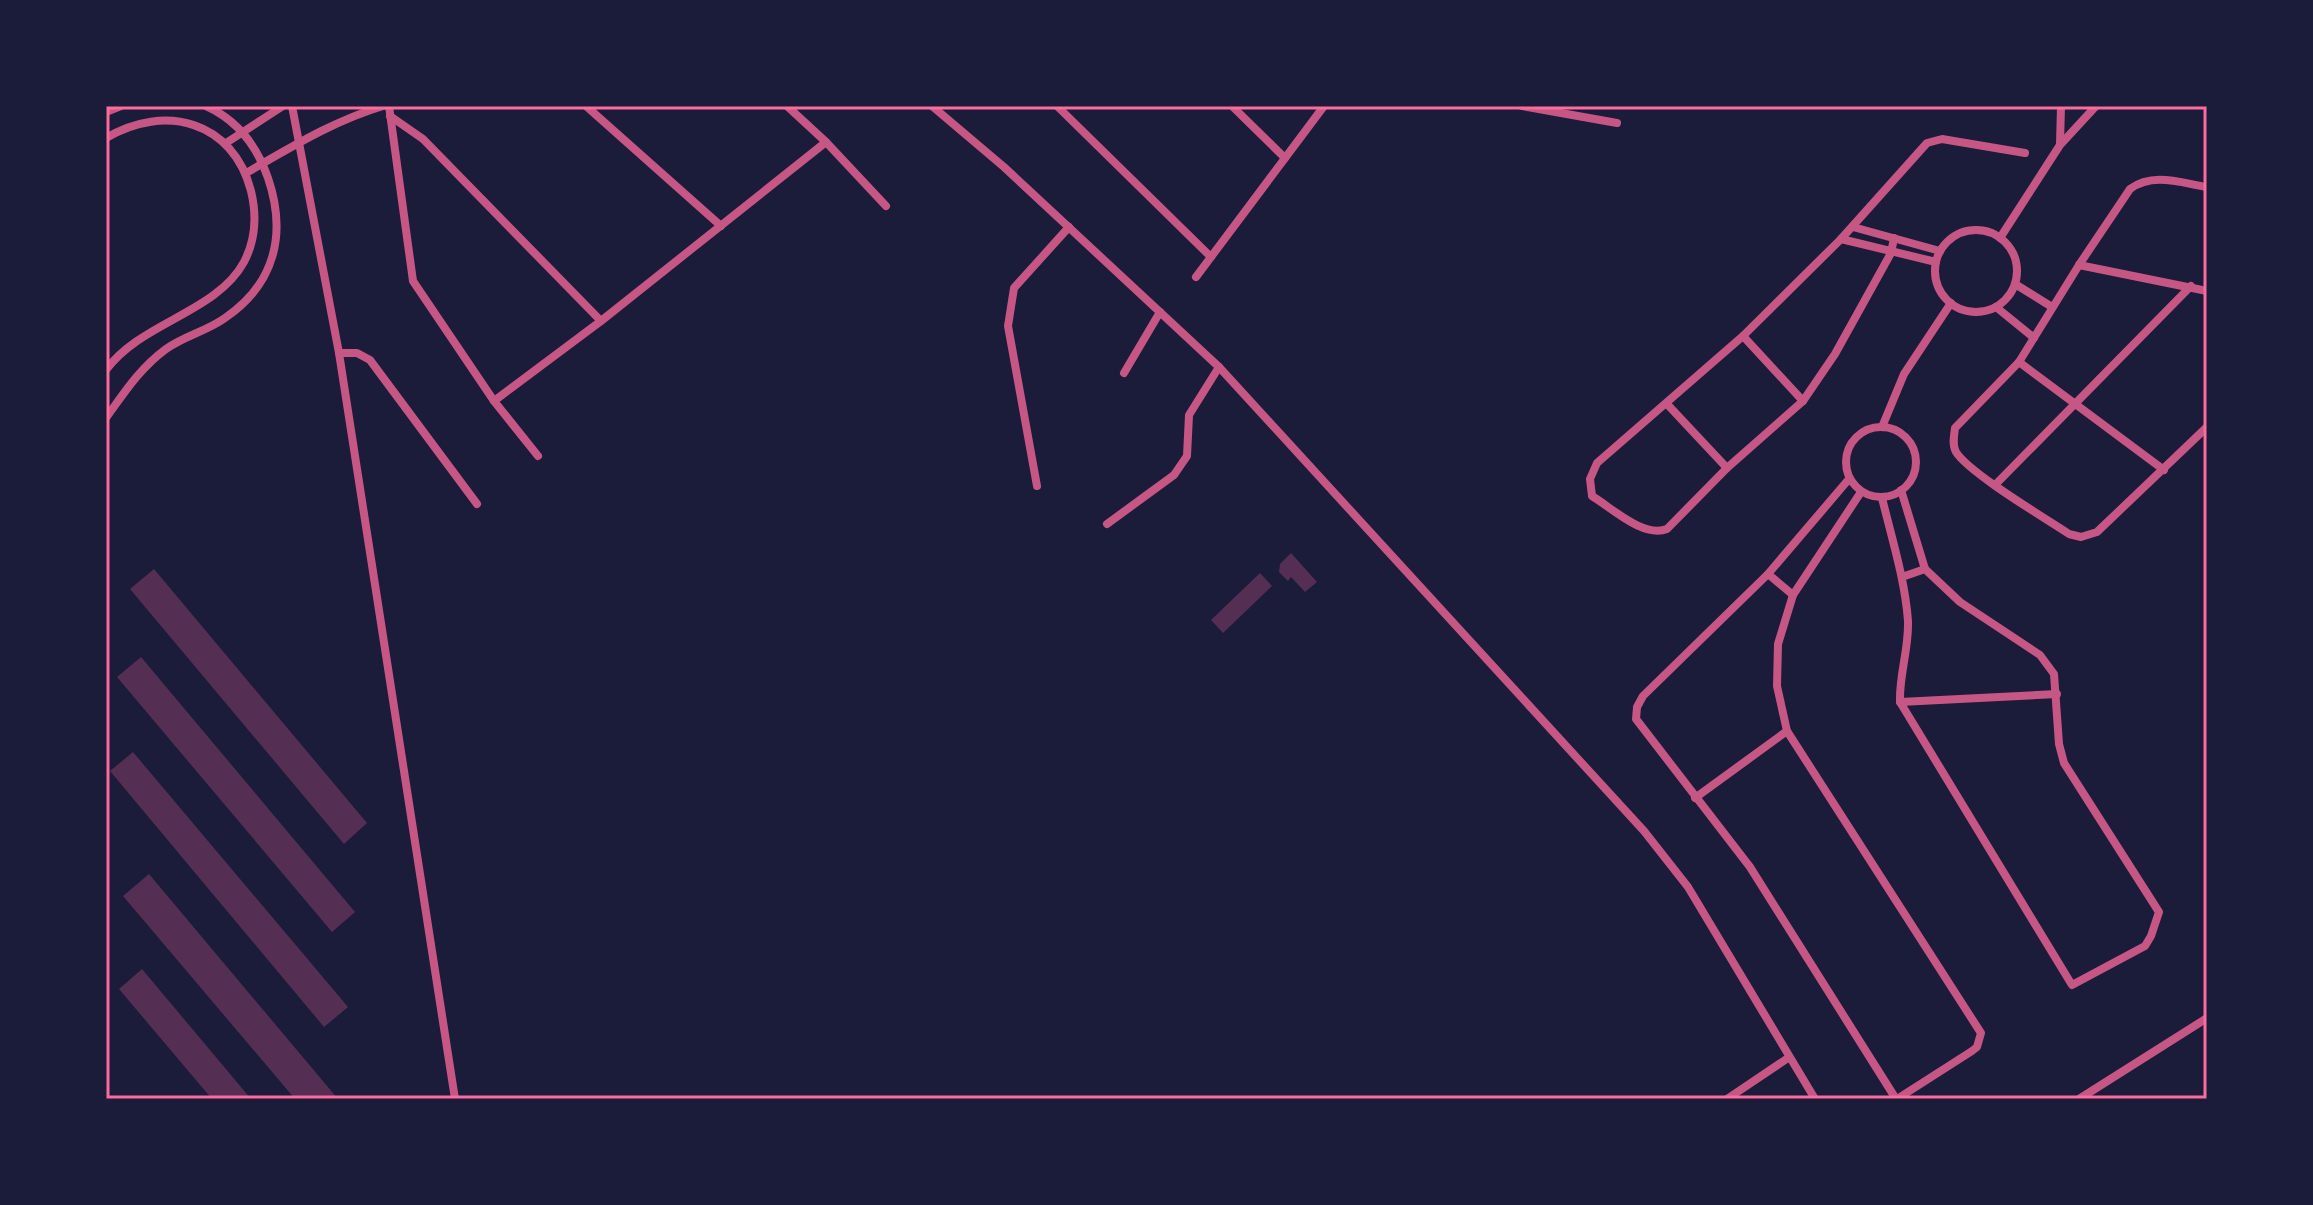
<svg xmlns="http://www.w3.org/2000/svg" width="2313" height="1205" viewBox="0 0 2313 1205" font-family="Signika,sans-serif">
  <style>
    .building { fill: #542f53 }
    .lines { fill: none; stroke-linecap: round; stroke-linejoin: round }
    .minor { stroke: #c65784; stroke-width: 8 }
    .neatline { fill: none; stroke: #ff6b9d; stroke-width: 3 }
  </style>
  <rect width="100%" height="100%" fill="#1b1b3a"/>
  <g class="building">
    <path d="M1291 553 1317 582 1305 592 1291 577 1288 581 1279 572 1280 564Z"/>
    <path d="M154 569 367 823 344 844 130 589Z"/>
    <path d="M1260 573 1272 586 1223 633 1211 620Z"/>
    <path d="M141 657 355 912 332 932 117 677Z"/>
    <path d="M133 752 348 1007 324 1027 110 771Z"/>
    <path d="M149 874 338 1099H295L123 896Z"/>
    <path d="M142 969 251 1099H212L119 989Z"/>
  </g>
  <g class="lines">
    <g class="minor">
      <path d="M292 106 339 353 455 1099"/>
      <path d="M389 106 413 281 494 401 538 456"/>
      <path d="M586 106 721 226"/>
      <path d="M787 106 826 142 886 206"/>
      <path d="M932 106 1004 167 1219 367 1644 831 1688 887 1815 1099"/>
      <path d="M1057 106 1211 257"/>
      <path d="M1232 106 1285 158"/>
      <path d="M1522 106 1617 123"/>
      <path d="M106 112 121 106"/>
      <path d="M390 116 423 139 601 321"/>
      <path d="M106 138C165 103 233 121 251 191 257 216 256 239 244 262 216 313 141 322 106 370"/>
      <path d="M226 143 283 106"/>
      <path d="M2060 144 2061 106"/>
      <path d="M246 173C290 148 333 121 383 106"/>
      <path d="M2207 187C2181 183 2153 172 2130 189L2079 265 2019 362 1955 428C1954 436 1952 445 1956 452 1969 473 2045 518 2069 534L2081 537 2097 532 2207 427"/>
      <path d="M1853 227 1940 251"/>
      <circle cx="1976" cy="271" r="41"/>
      <path d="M1894 238 1891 253 1835 354 1803 401 1727 468 1667 529C1643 538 1612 508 1592 496L1590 479 1597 463 1743 336 1841 239 1927 143 1942 139 2025 153"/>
      <path d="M2000 238 2060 145 2096 106"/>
      <path d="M1841 239 1936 262"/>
      <path d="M2079 265 2207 291"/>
      <path d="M1196 277 1324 106"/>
      <path d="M2015 284 2052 307"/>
      <path d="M1996 307 2034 338"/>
      <path d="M1743 336 1803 401"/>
      <path d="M339 353H357L370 360 477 504"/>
      <path d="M2019 362 2164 470"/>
      <path d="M1124 373 1160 312"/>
      <path d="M494 401 601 321 826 142"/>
      <path d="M1667 404 1727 468"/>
      <path d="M106 418C124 393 140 368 166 349 184 336 207 331 225 318 275 284 287 234 268 178 257 146 237 120 206 106"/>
      <circle cx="1881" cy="462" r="35"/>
      <path d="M1882 427 1904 374 1951 303"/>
      <path d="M1849 479 1768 574 1643 696 1637 707 1636 719 1750 867 1896 1099"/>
      <path d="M1995 485 2191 286"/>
      <path d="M1037 486 1008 326 1014 288 1069 227"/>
      <path d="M1901 490 1925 569"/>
      <path d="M1861 492 1793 595 1778 644 1777 686 1787 731 1981 1033 1977 1047 1972 1051 1897 1099"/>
      <path d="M1882 498C1892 539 1905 580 1908 621 1909 649 1899 675 1900 702L2072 985 2145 946 2151 936 2159 912 2064 763 2059 744 2054 674 2040 655 1960 602 1925 569 1902 577"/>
      <path d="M1107 524 1174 475 1187 456 1189 415 1219 367"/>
      <path d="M1768 574 1793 595"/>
      <path d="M1900 702 2057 694"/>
      <path d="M1695 798 1787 731"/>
      <path d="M1727 1099 1788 1058"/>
      <path d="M2079 1099 2207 1018"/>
    </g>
  </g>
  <rect width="2313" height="1205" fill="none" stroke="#1b1b3a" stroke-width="216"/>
  <rect x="108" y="108" width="2097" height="989" class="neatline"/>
</svg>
